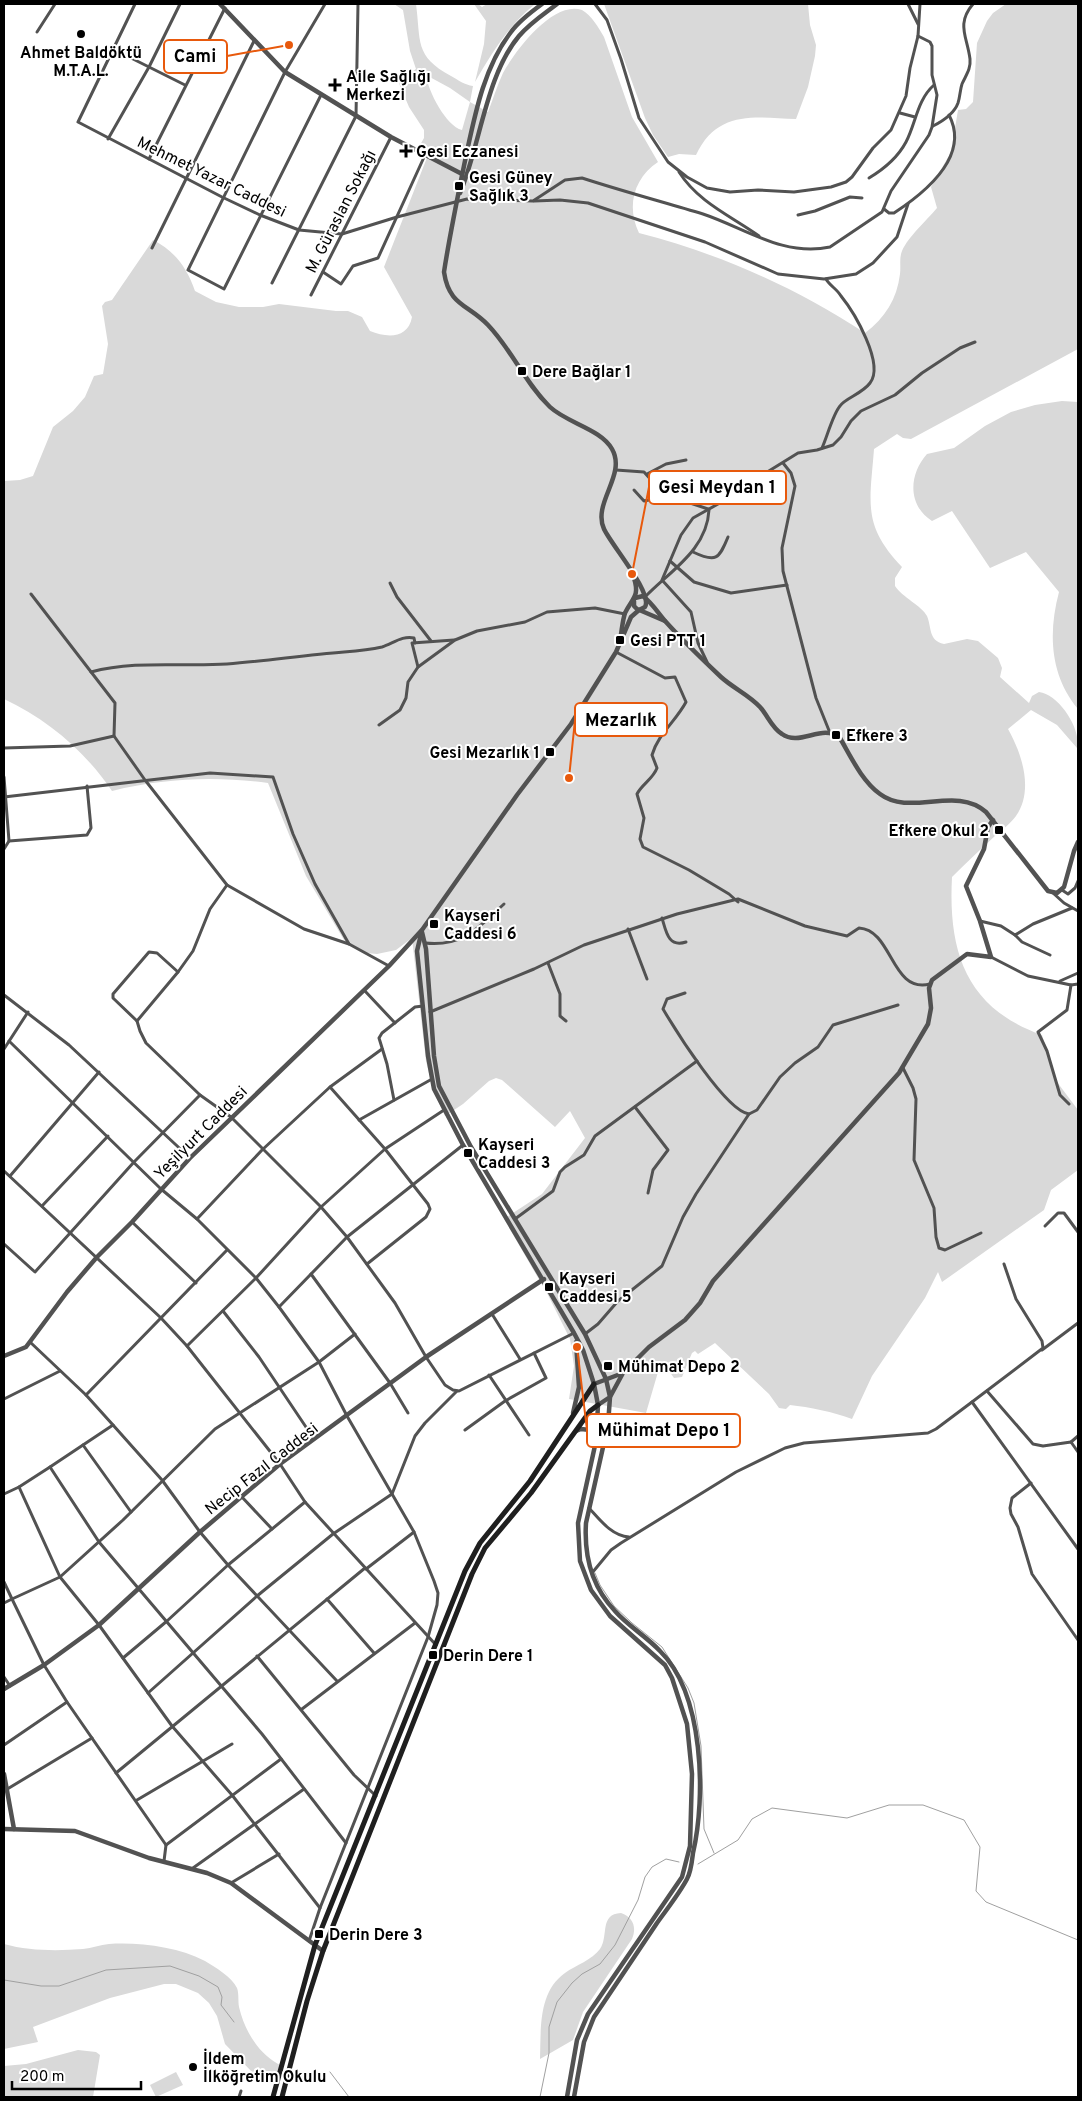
<svg xmlns="http://www.w3.org/2000/svg" width="1082" height="2101" viewBox="0 0 1082 2101" font-family="Overpass,sans-serif">
  <style>
    .green { fill: #d9d9d9; fill-rule: evenodd }
    .lines { fill: none; stroke-linecap: round; stroke-linejoin: round }
    .stream { stroke: #a0a0a0; stroke-width: 1 }
    .minor { stroke: #525252; stroke-width: 3 }
    .tertiary { stroke: #525252; stroke-width: 4.5 }
    .secondary { stroke: #1f1f1f; stroke-width: 5 }
    .poi-dot { fill: #000; stroke: #fff; stroke-width: 2 }
    .labels { text-anchor: middle; stroke-width: 4; stroke-linejoin: round; paint-order: stroke }
    .poi-label { font-size: 16px; font-weight: bold; fill: #000; stroke: #fff; text-anchor: start }
    .street-label { font-size: 16px; fill: #000; stroke: #fff }
    .leader { fill: none; stroke: #e8590c; stroke-width: 2 }
    .callout-dot { fill: #e8590c; stroke: #fff; stroke-width: 2 }
    .callout { fill: #fff; stroke: #e8590c; stroke-width: 2 }
    .callout-label { font-size: 18px; text-anchor: middle; font-weight: bold; fill: #000 }
  </style>
  <rect width="100%" height="100%" fill="#fff"/>
  <g class="green">
    <path d="M394 4H416C421 41 414 56 451 76 458 80 465 85 473 86L470 102 488 112C493 99 497 86 503 73 515 51 553 0 582 10 591 15 599 28 604 37L632 117 658 162C634 178 626 206 639 233 720 254 795 287 865 333 885 318 897 299 900 274 901 266 899 258 902 251 908 237 927 220 937 208L931 187 951 152 958 110 966 109 973 102 977 43 987 21 993 13 1006 4H1078V349L911 439 903 438 897 434 874 449C870 503 862 525 902 567L895 578V586C902 597 922 606 927 616 932 628 928 640 944 644L967 639 978 641 998 658 1002 668 1000 677 1029 703 1032 696 1039 692C1059 694 1082 730 1077 748L1057 725 1031 710 1008 729C1022 754 1034 790 1016 816 1011 823 1003 829 996 835 981 849 966 863 952 877 948 952 966 1008 1042 1035L1057 1082 1078 1110V1170L1051 1190 1044 1210 942 1282 938 1272 925 1298 872 1376 852 1419C834 1412 809 1407 790 1405L786 1409 779 1408 769 1394 715 1343 698 1354 695 1351 692 1353 682 1377 674 1378 669 1371 658 1372 646 1413 569 1399 574 1366 570 1339 548 1295 504 1219 542 1194 585 1138 570 1111 555 1127 502 1080 496 1078 489 1081 463 1104 445 1116 433 1090 426 1061 412 938 396 950 377 954 367 953 344 940 306 876 268 783C216 776 164 778 112 791 84 750 48 720 4 699V481L20 480 33 476 53 427 73 411 85 397 94 376 103 374 108 344 102 306 105 302 112 300 153 240C175 251 187 268 195 291L216 302 239 307H263L279 304 336 311H348L362 317 370 331C387 338 408 339 412 317L384 267 430 150 420 145 424 138V130L409 107 398 81 416 69 410 51 403 10ZM426 75 450 88 470 102 462 130C446 126 428 91 426 75Z"/>
    <path d="M474 4H478L482 7 487 4H535C508 26 492 53 475 82L484 44 486 21Z"/>
    <path d="M604 4H808L810 25 816 45 815 56 808 87 796 119C754 117 717 110 696 155L679 154 668 157 653 135 645 118Z"/>
    <path d="M1062 401 1078 402V709C1050 676 1048 633 1059 592L1026 552 990 568 952 511 932 521C907 505 909 474 927 454L954 448 985 426 1011 412 1035 405Z"/>
    <path d="M621 1913C633 1917 637 1927 632 1939L583 2012 573 2040 540 2059C541 2029 538 1992 565 1973 576 1965 592 1960 600 1949 609 1936 599 1914 621 1913Z"/>
    <path d="M4 1944C29 1951 57 1951 83 1949 92 1948 100 1945 109 1944 139 1942 178 1947 205 1961 215 1967 232 1977 237 1988 239 1993 238 2001 239 2007 245 2032 259 2055 282 2066L281 2076 257 2068 253 2073 225 2044 217 2016 209 2003 198 1993 176 1984H164L110 1998 33 2027 38 2042 4 2049Z"/>
    <path d="M78 2050 96 2052 100 2055 93 2097H4V2066L26 2064Z"/>
    <path d="M176 2072 183 2085 156 2097 150 2085Z"/>
  </g>
  <g class="lines">
    <g class="stream">
      <path d="M595 1573 600 1585 614 1606 632 1623 662 1647 688 1688 694 1703 701 1746 704 1829 714 1853"/>
      <path d="M698 1864 738 1840 752 1819 772 1808 847 1818 889 1805H923L964 1820 980 1847 976 1891 986 1902 1078 1940"/>
      <path d="M4 1980 41 1986H59L106 1970 170 1966 199 1976 218 1987 222 1997 221 2005 234 2022"/>
      <path d="M330 2072 349 2097"/>
      <path d="M540 2097 549 2053V2027L557 2002 572 1983 582 1974 600 1964 615 1945 638 1900 645 1877 652 1867 666 1859 679 1862"/>
    </g>
    <g class="minor">
      <path d="M135 4 78 122 222 197 260 215 299 230 342 234 397 217 467 199 533 201 565 180 582 178C622 191 663 202 703 214 745 228 783 257 830 247L882 212 891 191 929 135 932 127 937 95 932 75V46L930 42 918 36"/>
      <path d="M595 4 607 20 621 59 639 118 668 162 687 177 707 188 730 192 758 190 794 192 831 187 846 182 852 177 873 148 891 130 906 96 910 68 918 36 920 4"/>
      <path d="M908 4 918 24"/>
      <path d="M37 32 55 4"/>
      <path d="M113 49 185 85"/>
      <path d="M321 95 224 289 188 270 285 72 325 4"/>
      <path d="M900 113 915 117"/>
      <path d="M933 126C943 121 954 114 958 103 960 97 960 90 962 84 966 75 971 69 970 59 967 36 956 24 973 4"/>
      <path d="M108 139 149 67 180 4"/>
      <path d="M149 159 225 8"/>
      <path d="M679 172C699 203 731 216 759 236"/>
      <path d="M869 178C884 169 898 157 906 142 916 123 917 100 934 85"/>
      <path d="M534 201 560 200 588 203 705 242 778 274 824 279 856 274 873 263 897 237 908 204"/>
      <path d="M884 209 889 213H894C923 194 971 157 949 115"/>
      <path d="M798 215 815 211 850 197 862 198"/>
      <path d="M152 248 254 41"/>
      <path d="M323 272 341 284 353 266 378 258 425 155"/>
      <path d="M272 283 356 116 358 4"/>
      <path d="M311 295 391 137"/>
      <path d="M822 448C827 437 833 414 840 406 845 398 862 394 870 383 885 364 854 312 841 296 837 289 830 286 826 279"/>
      <path d="M783 463 791 473 795 486 782 548 783 571 816 698 830 733"/>
      <path d="M616 470 644 472 661 491 669 496 708 509"/>
      <path d="M647 474 666 464 686 460"/>
      <path d="M634 490 644 501 668 496"/>
      <path d="M693 552C716 563 719 559 728 537"/>
      <path d="M670 561 694 582 731 593 787 585"/>
      <path d="M390 583 397 597 431 641"/>
      <path d="M31 594 115 703 114 736 145 780 227 885 304 929 349 944"/>
      <path d="M645 597C670 571 707 550 709 510"/>
      <path d="M616 652 665 678 675 677 686 702C676 721 658 734 652 755L657 768C653 779 642 784 637 794L644 818 640 839 643 847 689 870 729 894 738 902"/>
      <path d="M707 662 698 643 691 612 662 580 681 535 693 518 734 495 748 484 798 453 817 450 833 445 841 437 851 421 861 411 895 395 922 373 960 348 975 342"/>
      <path d="M418 667 412 643 454 640"/>
      <path d="M91 672C135 660 182 667 227 664 266 661 305 655 344 652 357 651 369 650 382 647 392 644 403 635 414 638L415 643"/>
      <path d="M379 725 400 710 406 698 408 682 418 667 455 640 477 631 525 622 547 612 595 608 625 614"/>
      <path d="M4 748 70 746 114 736"/>
      <path d="M4 777 9 841 4 849"/>
      <path d="M4 797 210 773 273 777 293 834 315 884 349 944 389 966"/>
      <path d="M9 841 87 835 91 828 87 786"/>
      <path d="M1062 890 1068 894 1075 888 1078 881"/>
      <path d="M1053 893 1064 903 1078 911"/>
      <path d="M662 918C666 931 668 948 686 942"/>
      <path d="M980 921 1001 926 1015 935 1033 924 1072 908"/>
      <path d="M628 929 647 979"/>
      <path d="M1015 935 1022 942 1050 955"/>
      <path d="M425 943C463 947 478 928 504 904"/>
      <path d="M991 957 1028 976 1071 985 1078 984"/>
      <path d="M548 963 560 994V1016L566 1021"/>
      <path d="M178 972 157 953 149 952 113 994V998L137 1021 140 1031 146 1043 200 1095 231 1117 321 1207 347 1237 395 1303 426 1357 445 1385 453 1390 459 1391 574 1333"/>
      <path d="M1060 981 1078 973"/>
      <path d="M364 990 395 1023"/>
      <path d="M685 993 667 999 663 1009C676 1031 726 1111 749 1114L757 1110 780 1077 795 1063 818 1047 833 1025 898 1005"/>
      <path d="M4 995 69 1045 190 1158"/>
      <path d="M430 1012 534 969 584 945 677 914 738 899 805 926 847 936 859 928C893 930 891 994 930 984"/>
      <path d="M137 1021 178 972 193 951 210 909 227 885"/>
      <path d="M9 1041 161 1189 197 1219 256 1278 279 1307 319 1362 347 1416 414 1532 434 1581 438 1593 437 1605 428 1637 320 1908 309 1941"/>
      <path d="M4 1049 28 1012"/>
      <path d="M903 1068 913 1088 916 1099 914 1160 934 1208 936 1237 939 1248 945 1250 981 1233"/>
      <path d="M330 1087 385 1149 428 1204 430 1209 426 1217 367 1264"/>
      <path d="M394 1100 387 1064 379 1038 382 1033 415 1007 423 1006"/>
      <path d="M1069 1104 1060 1095 1047 1051 1038 1032 1067 1010 1071 985"/>
      <path d="M635 1107 668 1150 653 1170 648 1193"/>
      <path d="M359 1120 432 1079"/>
      <path d="M4 1171 161 1318 187 1346 280 1464 305 1502 436 1645"/>
      <path d="M10 1176 99 1072"/>
      <path d="M42 1206 108 1136"/>
      <path d="M197 1219 262 1150 330 1087 382 1049"/>
      <path d="M515 1219 553 1191 560 1172 565 1167 584 1155 595 1136 697 1061"/>
      <path d="M132 1222 196 1283"/>
      <path d="M1045 1226 1058 1213H1064L1078 1232"/>
      <path d="M4 1244 35 1272 134 1162 200 1095"/>
      <path d="M227 1250 86 1395 113 1425 50 1467 99 1542 262 1734 346 1843"/>
      <path d="M311 1274 390 1383 408 1413"/>
      <path d="M279 1307 347 1237 463 1145"/>
      <path d="M223 1311 259 1357 314 1439"/>
      <path d="M492 1314 520 1359"/>
      <path d="M585 1334 598 1324 618 1301 662 1266 683 1217 696 1194 749 1114"/>
      <path d="M30 1342 86 1395"/>
      <path d="M187 1346 256 1278 321 1207 385 1149 444 1110"/>
      <path d="M1042 1350 1078 1323"/>
      <path d="M489 1375 529 1435"/>
      <path d="M987 1391 1033 1444 1043 1446 1071 1442 1078 1452"/>
      <path d="M4 1399 60 1371"/>
      <path d="M972 1402 1078 1549"/>
      <path d="M113 1425 162 1480 200 1532 228 1565 337 1681"/>
      <path d="M465 1430 505 1401 546 1378 534 1353"/>
      <path d="M1071 1442 1078 1436"/>
      <path d="M83 1445 131 1512"/>
      <path d="M50 1467 19 1487 60 1577 99 1625 172 1726 232 1795 320 1908"/>
      <path d="M1031 1483 1012 1498 1010 1508 1011 1514 1018 1527 1032 1574 1078 1640"/>
      <path d="M4 1494 19 1487"/>
      <path d="M241 1496 272 1529"/>
      <path d="M589 1508C600 1520 612 1536 629 1537"/>
      <path d="M366 1569 414 1532"/>
      <path d="M592 1573 611 1550 621 1543 736 1472 785 1448 804 1443 928 1433 936 1429 972 1402 1043 1348 1042 1341 1016 1299 1004 1264"/>
      <path d="M4 1582 12 1599 60 1577 123 1520 215 1429 319 1362 355 1334"/>
      <path d="M327 1599 374 1653"/>
      <path d="M4 1603 12 1599 44 1665 67 1702 166 1845 164 1861"/>
      <path d="M257 1656 354 1775 376 1796"/>
      <path d="M123 1658 167 1621 228 1565 305 1502"/>
      <path d="M4 1677 10 1686"/>
      <path d="M148 1693 257 1596 333 1534 392 1494 415 1436 425 1423 457 1391"/>
      <path d="M302 1709 415 1623"/>
      <path d="M4 1745 67 1702"/>
      <path d="M116 1773 365 1568"/>
      <path d="M4 1791 92 1738"/>
      <path d="M137 1800 232 1744"/>
      <path d="M166 1845 281 1759"/>
      <path d="M193 1868 304 1789"/>
      <path d="M231 1883 279 1854"/>
      <path d="M239 2097 241 2091"/>
    </g>
    <g class="tertiary">
      <path d="M220 4 285 72 391 137 462 174"/>
      <path d="M542 4C531 12 519 21 511 32 484 67 475 114 466 156 458 195 450 233 444 272 449 306 468 304 488 325 512 350 525 383 550 407 567 423 601 429 612 449 627 475 592 503 604 529 612 546 653 593 645 607L639 610 631 617 616 652 571 724 517 795 422 930 417 951 428 1056 434 1089 463 1145 574 1333 583 1350 594 1384"/>
      <path d="M460 193C480 146 486 75 519 36 530 23 544 14 557 4"/>
      <path d="M635 598 643 596C653 604 658 613 666 622 683 641 702 659 721 677 733 688 749 695 760 707 768 716 772 728 782 734 800 747 822 723 840 738 851 757 862 781 880 794 910 817 956 785 986 812L1048 891 1057 893 1064 887 1074 851 1078 842"/>
      <path d="M634 601V606L637 609 665 621"/>
      <path d="M621 634C622 628 623 619 625 613 632 598 640 597 634 578"/>
      <path d="M422 932 426 949 434 1056 439 1086 471 1147 585 1334 606 1379 610 1397 598 1405"/>
      <path d="M4 1356 26 1347 67 1292 97 1257 132 1222 190 1158 389 966 421 931"/>
      <path d="M573 1413 579 1387 576 1342"/>
      <path d="M576 1431 581 1429 590 1430 596 1438"/>
      <path d="M4 1689 44 1665 99 1625 200 1532 280 1464 426 1357 544 1279"/>
      <path d="M4 1774 14 1829"/>
      <path d="M4 1829 75 1831 149 1858 207 1873 231 1883 323 1951"/>
      <path d="M567 2097 577 2040 588 2014 682 1877 690 1846 692 1774 687 1724 672 1678 665 1665 610 1616 591 1590 580 1561 578 1523 596 1441 598 1405 594 1384 623 1373"/>
      <path d="M574 2097 584 2042 594 2017C615 1986 636 1954 657 1923 667 1909 679 1894 687 1879 691 1872 692 1861 693 1853 706 1797 704 1694 660 1651 646 1636 628 1626 615 1611 592 1587 584 1555 586 1523L608 1425 610 1397 623 1373 649 1347 685 1320 700 1303 713 1281 899 1073 928 1024 931 1008 929 988 932 980 967 954 991 957 980 921 966 886 984 849 988 827 993 820"/>
    </g>
    <g class="secondary">
      <path d="M273 2097 315 1945 465 1571 480 1543 530 1481 594 1384"/>
      <path d="M282 2097 307 2001 323 1951 472 1574 485 1548 531 1493 590 1411 598 1405"/>
    </g>
  </g>
  <g class="poi-dot">
    <circle cx="81" cy="34" r="5"/>
    <path d="M332.5 77.5h5v5h5v5h-5v5h-5v-5h-5v-5h5z"/>
    <path d="M403.5 143.5h5v5h5v5h-5v5h-5v-5h-5v-5h5z"/>
    <rect x="454" y="181" width="10" height="10" rx="2.5"/>
    <rect x="517" y="366" width="10" height="10" rx="2.5"/>
    <rect x="615" y="635" width="10" height="10" rx="2.5"/>
    <rect x="831" y="730" width="10" height="10" rx="2.5"/>
    <rect x="545" y="747" width="10" height="10" rx="2.5"/>
    <rect x="994" y="825" width="10" height="10" rx="2.5"/>
    <rect x="429" y="919" width="10" height="10" rx="2.5"/>
    <rect x="463" y="1148" width="10" height="10" rx="2.5"/>
    <rect x="544" y="1282" width="10" height="10" rx="2.5"/>
    <rect x="603" y="1361" width="10" height="10" rx="2.5"/>
    <rect x="428" y="1650" width="10" height="10" rx="2.5"/>
    <rect x="314" y="1929" width="10" height="10" rx="2.5"/>
    <circle cx="193" cy="2067" r="5"/>
  </g>
  <g class="labels">
    <g class="poi-label">
      <text x="81" y="58" text-anchor="middle">Ahmet Baldöktü<tspan x="81" dy="18">M.T.A.L.</tspan></text>
      <text x="346" y="82">Aile Sağlığı<tspan x="346" dy="18">Merkezi</tspan></text>
      <text x="416" y="157">Gesi Eczanesi</text>
      <text x="469" y="183">Gesi Güney<tspan x="469" dy="18">Sağlık 3</tspan></text>
      <text x="532" y="377">Dere Bağlar 1</text>
      <text x="630" y="646">Gesi PTT 1</text>
      <text x="846" y="741">Efkere 3</text>
      <text x="540" y="758" text-anchor="end">Gesi Mezarlık 1</text>
      <text x="989" y="836" text-anchor="end">Efkere Okul 2</text>
      <text x="444" y="921">Kayseri<tspan x="444" dy="18">Caddesi 6</tspan></text>
      <text x="478" y="1150">Kayseri<tspan x="478" dy="18">Caddesi 3</tspan></text>
      <text x="559" y="1284">Kayseri<tspan x="559" dy="18">Caddesi 5</tspan></text>
      <text x="618" y="1372">Mühimat Depo 2</text>
      <text x="443" y="1661">Derin Dere 1</text>
      <text x="329" y="1940">Derin Dere 3</text>
      <text x="203" y="2064">İldem<tspan x="203" dy="18">İlköğretim Okulu</tspan></text>
    </g>
    <g class="street-label">
      <text transform="translate(212 176) rotate(26)" y="6">Mehmet Yazar Caddesi</text>
      <text transform="translate(340 211) rotate(-63)" y="6">M. Güraslan Sokağı</text>
      <text transform="translate(200 1132) rotate(-45)" y="6">Yeşilyurt Caddesi</text>
      <text transform="translate(261 1468) rotate(-38)" y="6">Necip Fazıl Caddesi</text>
    </g>
  </g>
  <path class="leader" d="M289 45L227 56M632 574L649 487M569 778L575 720M577 1347L587 1430"/>
  <g class="callout-dot">
    <circle cx="289" cy="45" r="5"/>
    <circle cx="632" cy="574" r="5"/>
    <circle cx="569" cy="778" r="5"/>
    <circle cx="577" cy="1347" r="5"/>
  </g>
  <g class="callout">
    <rect x="164" y="40" width="63" height="33" rx="5"/>
    <rect x="649" y="471" width="137" height="33" rx="5"/>
    <rect x="575" y="703" width="92" height="33" rx="5"/>
    <rect x="587" y="1414" width="153" height="33" rx="5"/>
  </g>
  <g class="callout-label">
    <text x="195" y="62">Cami</text>
    <text x="717" y="493">Gesi Meydan 1</text>
    <text x="621" y="726">Mezarlık</text>
    <text x="664" y="1436">Mühimat Depo 1</text>
  </g>
  <rect width="1082" height="2101" fill="none" stroke="#000000" stroke-width="10"/>
  <path d="M12 2081v8h129v-8" fill="none" stroke="#000000" stroke-width="2.5"/>
  <text x="20" y="2081" font-size="15" fill="#000000" stroke="#ffffff" stroke-width="4" paint-order="stroke">200 m</text>
</svg>
